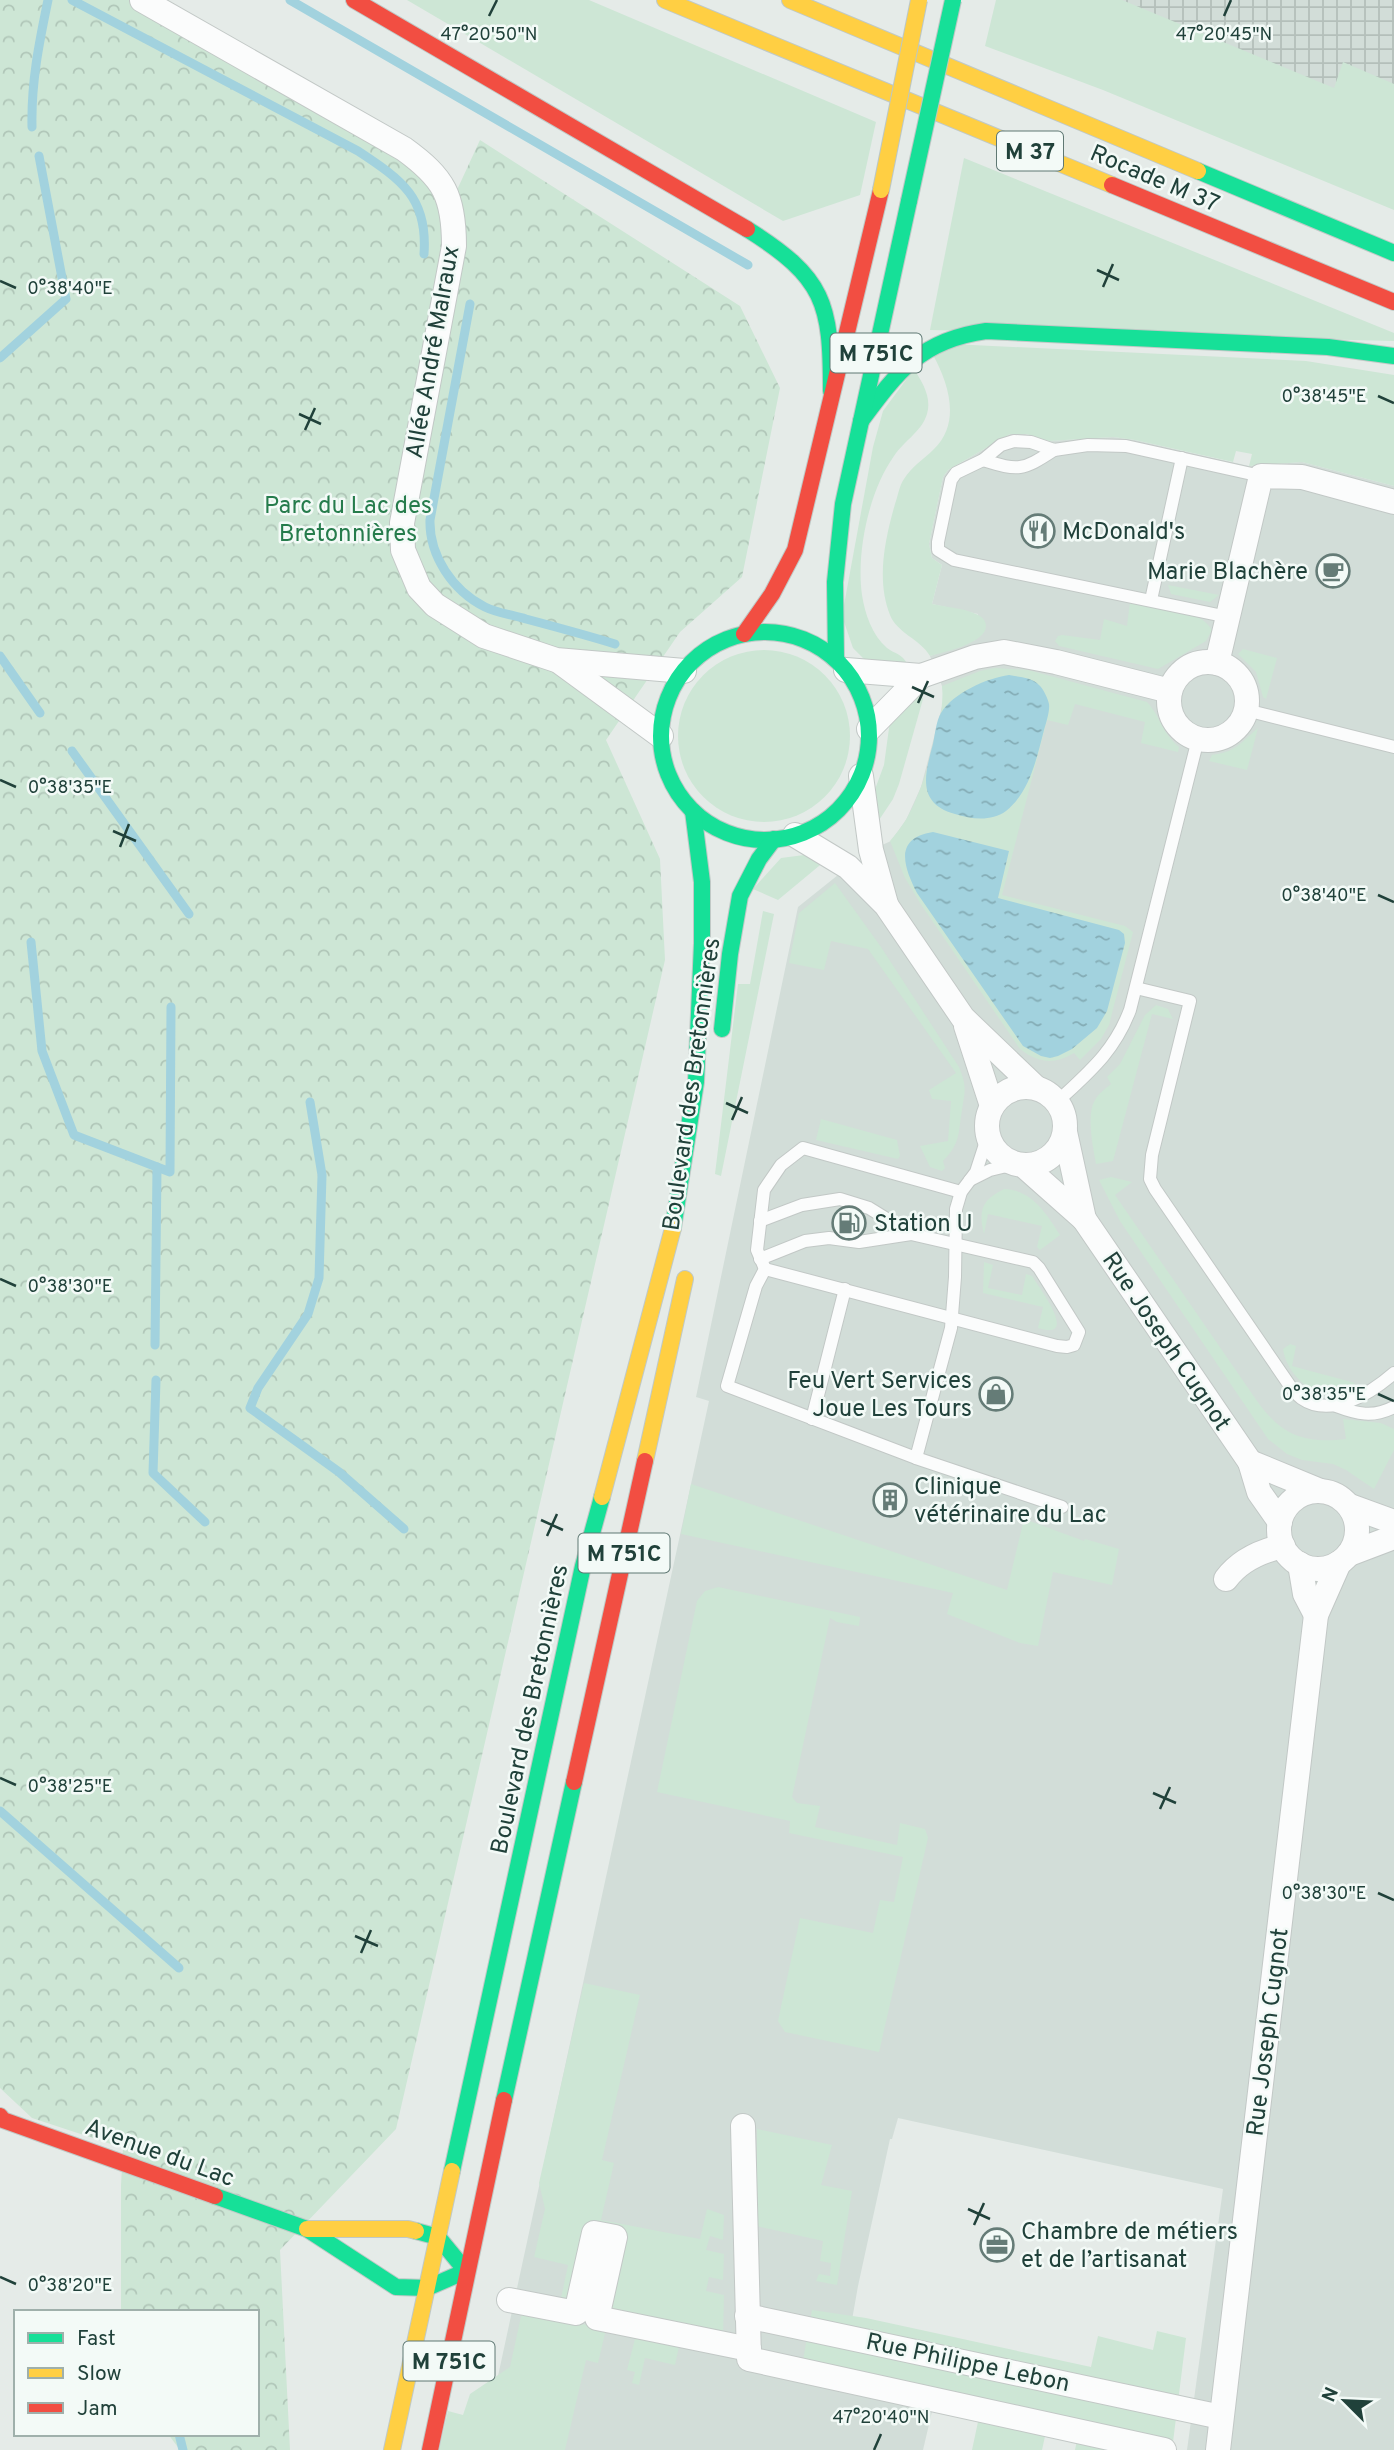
<svg xmlns="http://www.w3.org/2000/svg" width="1394" height="2450" viewBox="0 0 1394 2450" font-family="Overpass,sans-serif">
  <style>
    .built { fill: #d2ddd8 }
    .industrial { fill: url(#industrial-grid) }
    .green { fill: #cde6d5 }
    .forest { fill: url(#forest-crowns) }
    .water { fill: url(#water-ripples) }
    .lines { fill: none; stroke-linecap: round; stroke-linejoin: round }
    .stream { stroke: #a2d2de; stroke-width: 9 }
    .lane-casing { stroke: #c2c8c6; stroke-width: 14 }
    .street-casing { stroke: #c2c8c6; stroke-width: 26 }
    .fast-casing { stroke: #c0c9c6; stroke-width: 18 }
    .slow-casing { stroke: #c0c9c6; stroke-width: 18 }
    .jam-casing { stroke: #c0c9c6; stroke-width: 18 }
    .lane { stroke: #fbfcfc; stroke-width: 12 }
    .street { stroke: #fbfcfc; stroke-width: 24 }
    .fast { stroke: #16e098; stroke-width: 16 }
    .slow { stroke: #ffcf43; stroke-width: 16 }
    .jam { stroke: #f24e42; stroke-width: 16 }
    .fast-bridge-casing { stroke: #bcc7c4; stroke-width: 18; stroke-linecap: butt }
    .slow-bridge-casing { stroke: #bcc7c4; stroke-width: 18; stroke-linecap: butt }
    .fast-bridge { stroke: #16e098; stroke-width: 16 }
    .slow-bridge { stroke: #ffcf43; stroke-width: 16 }
    .ticks { fill: none; stroke: #20413a; stroke-width: 2.5 }
    .labels { text-anchor: middle; stroke-width: 5; stroke-linejoin: round; paint-order: stroke }
    .shield { fill: #f3faf7; stroke: #5f7873; stroke-width: 2 }
    .shield-label { font-size: 23px; font-weight: bold; fill: #20413a }
    .street-label { font-size: 24px; fill: #20413a; stroke: #f3faf7 }
    .park-label { font-size: 24px; fill: #267c4c; stroke: #f3faf7 }
    .poi-label { font-size: 24px; fill: #20413a; stroke: #f3faf7; text-anchor: start }
    .ticks-label { font-size: 18px; text-anchor: middle; fill: #20413a; stroke: #f3faf7; stroke-width: 5; stroke-linejoin: round; paint-order: stroke }
  </style>
  <defs>
    <pattern id="industrial-grid" width="8" height="8" patternUnits="userSpaceOnUse" patternTransform="scale(1.75)"><rect width="8" height="8" fill="#d2ddd8"/><path d="M0 4h8M4 0v8" fill="none" stroke="#b4bfba"/></pattern>
    <pattern id="forest-crowns" width="20" height="18" patternUnits="userSpaceOnUse" patternTransform="scale(1.75)"><rect width="20" height="18" fill="#cde6d5"/><path d="M2 6a3 3 0 1 1 6 0M12 15a3 3 0 1 1 6 0" fill="none" stroke="#b0c6b8"/></pattern>
    <pattern id="water-ripples" width="26" height="14" patternUnits="userSpaceOnUse" patternTransform="scale(1.75)"><rect width="26" height="14" fill="#a2d2de"/><path d="M2 4q2-2 4 0t4 0M15 11q2-2 4 0t4 0" fill="none" stroke="#84acb5"/></pattern>
  </defs>
  <rect width="100%" height="100%" fill="#e5ebe8"/>
  <path class="built" d="M1010 434H1025L1049 441 1113 437 1135 440 1249 466 1302 462 1394 486V2450H1187L1223 2189 898 2118 892 2139H890L858 2286 841 2382 934 2403 923 2450H482L709 1401 696 1397 798 907 848 867 885 903 871 850 891 841 906 820 921 787 944 699 942 686 930 656 975 640 978 614 932 604 942 565 932 558 929 544 943 477 948 470Z"/>
  <path class="industrial" d="M1036 0H1394V90L1372 143Z"/>
  <g class="green">
    <path d="M407 0H589L876 122 860 195 783 221Z"/>
    <path d="M996 0H1122L1334 88 1343 62 1394 84V210L1103 90 985 46Z"/>
    <path d="M964 158 1394 333V341L930 330Z"/>
    <path d="M952 344 1306 361 1394 375V486L1302 462 1249 466 1252 454 1236 451 1233 462 1135 440 1113 437 1049 441 1026 434H1010L948 470 943 477 929 544 932 558 942 565 932 604C946 607 963 608 976 614 981 616 986 620 986 626 986 643 944 652 930 656 920 639 897 633 890 615 876 580 885 539 895 504 898 496 899 486 904 479 912 466 923 460 934 449 961 423 949 384 933 355Z"/>
    <path d="M914 369C922 382 932 397 927 414 922 431 904 441 894 456 869 491 856 552 862 595 865 614 872 635 887 648 895 654 903 654 907 664L865 660 853 648 842 616 873 447 883 411Z"/>
    <path d="M1168 585 1219 595 1210 602 1171 594Z"/>
    <path d="M1130 602C1157 607 1197 606 1212 630L1206 641 1158 669 1059 646 1055 641 1058 636 1062 635 1100 640 1104 619 1127 626Z"/>
    <path d="M1243 649 1277 658 1266 699 1263 697 1256 672 1238 654Z"/>
    <circle cx="764" cy="736" r="86"/>
    <path d="M995 668 1028 670 1147 702C1161 717 1161 732 1179 747L1178 752 1141 743 1145 722 1075 704 1068 725 1047 720 1002 895 1125 926 1133 932 1109 1025 1101 1039 1080 1060 1074 1053C1054 1065 1038 1063 1020 1049L920 903 905 878 890 841C896 834 902 826 907 818 923 790 946 718 942 686L980 671Z"/>
    <path d="M921 694 923 699 899 784 893 799 875 826 874 792 884 765 890 721 909 700Z"/>
    <path d="M1258 728 1247 770 1209 761 1212 755C1237 752 1241 742 1258 728Z"/>
    <path d="M804 855 825 861 778 900 753 889 781 858Z"/>
    <path d="M835 883 881 947 959 1067C967 1087 965 1090 962 1110 958 1133 961 1143 943 1161L945 1168 942 1171 930 1167 920 1146 948 1141 951 1101 932 1099 929 1090 956 1073 868 949 831 941 824 970 789 963 799 913Z"/>
    <path d="M763 911 774 914 721 1176 715 1174 738 984H750Z"/>
    <path d="M1156 1005 1168 1009 1173 1019 1152 1014 1113 1161 1096 1164C1093 1147 1086 1115 1095 1100 1098 1094 1105 1089 1111 1084L1107 1077 1120 1064 1145 1015Z"/>
    <path d="M821 1119 897 1140 900 1156 898 1159 816 1140Z"/>
    <path d="M1111 1177 1132 1182 1115 1195 1257 1401C1281 1435 1305 1444 1346 1439L1343 1419 1381 1423 1394 1429V1450L1374 1489 1346 1470 1333 1464 1302 1460 1287 1454 1268 1439 1120 1221 1099 1180Z"/>
    <path d="M1004 1189C1032 1190 1046 1213 1060 1235L1040 1250 1037 1247 1042 1226 988 1214 984 1234C978 1210 982 1200 1004 1189Z"/>
    <path d="M984 1262 993 1265 988 1288 1022 1295 1026 1274 1032 1276C1040 1289 1080 1341 1038 1328L1043 1307 983 1293Z"/>
    <path d="M1290 1344 1296 1346 1292 1366 1355 1383 1335 1396C1310 1394 1287 1375 1283 1349Z"/>
    <path d="M691 1484 1007 1590 1024 1519 1084 1541 1085 1539 1119 1549 1112 1585 1053 1572 1038 1646 1020 1643 947 1614 953 1593 681 1534Z"/>
    <path d="M718 1587 860 1617 859 1626 837 1622 830 1618 792 1797 797 1803 820 1806 815 1827 897 1845 900 1823 925 1829 928 1838 879 2052 785 2032 778 2021 800 1918 873 1933 880 1900 894 1902 903 1857 789 1833 790 1821 657 1792 697 1601 705 1591Z"/>
    <path d="M584 1983 640 1995 602 2160 614 2163 601 2220 700 2239 707 2209 724 2215 723 2240 710 2236 706 2250 724 2254 723 2280 709 2277 706 2291 724 2295 723 2337 560 2303 568 2265 534 2257 545 2209 539 2183Z"/>
    <path d="M757 2129 832 2145 821 2185 852 2191 837 2285 816 2281 819 2274 830 2276 831 2263 820 2261 823 2241 756 2226Z"/>
    <path d="M812 2310 866 2318 1091 2367 1098 2336 1153 2350 1157 2331 1186 2338 1172 2450H1075L1080 2425 1049 2418 1042 2450H972L982 2403 802 2366Z"/>
    <path d="M522 2312 606 2329 598 2363 586 2360 565 2450H439L448 2411 463 2415 470 2394 510 2367Z"/>
    <path d="M636 2335 679 2346 675 2365 645 2358 639 2385 632 2383 635 2372 627 2370Z"/>
  </g>
  <path class="forest" d="M0 0H142L404 149 451 203 480 140 740 306 780 388 742 577 680 632 606 740 660 859 665 960 396 2129 280 2250 290 2450H180L168 2434H257V2312H121V2185L123 2148 32 2118 0 2088Z"/>
  <g class="water">
    <path d="M1009 675C1018 677 1032 677 1039 685 1043 688 1048 699 1049 704 1050 711 1046 723 1044 730 1037 757 1030 792 1006 811 991 822 971 819 955 814 916 803 925 774 933 744 935 735 936 721 941 713 953 693 987 678 1009 675Z"/>
    <path d="M933 832 1009 851 998 898 1119 930 1124 934 1125 943 1107 1011 1097 1028 1072 1049 1058 1056 1050 1058 1041 1056 1023 1046 917 893C904 867 893 838 933 832Z"/>
  </g>
  <g class="lines">
    <g class="stream">
      <path d="M72 0 358 151C402 180 428 198 424 254"/>
      <path d="M290 0 748 265"/>
      <path d="M32 127C31 83 39 43 48 0"/>
      <path d="M470 304 430 520C429 556 453 591 485 607 497 613 513 615 526 619 556 627 586 635 615 644"/>
      <path d="M0 358 66 299 39 156"/>
      <path d="M0 656 40 713"/>
      <path d="M72 751 189 914"/>
      <path d="M31 942 42 1051 74 1135 170 1172 171 1007"/>
      <path d="M310 1102 322 1175 319 1278 308 1314 258 1388 250 1408 339 1472 404 1529"/>
      <path d="M155 1345 157 1167"/>
      <path d="M156 1380 153 1473 205 1522"/>
      <path d="M0 1811 179 1968"/>
      <path d="M179 2434 183 2450"/>
    </g>
    <defs>
      <g id="lane">
        <path d="M983 460C1019 471 1022 471 1054 450"/>
        <path d="M1151 600 1182 458"/>
        <path d="M1228 617 954 560 938 550V542L951 480 956 473 983 460 1001 445 1014 441 1031 442 1054 450 1088 445 1126 446 1261 476"/>
        <path d="M1246 710 1394 747"/>
        <path d="M1136 988 1190 1001 1152 1155 1150 1179 1155 1189 1290 1386C1293 1390 1297 1395 1301 1398 1331 1419 1371 1393 1394 1373"/>
        <path d="M1057 1102C1089 1072 1114 1052 1130 1010L1198 739"/>
        <path d="M970 1180 990 1170 1015 1164"/>
        <path d="M760 1221 802 1205 840 1199 869 1208 911 1234 1033 1262 1039 1268 1079 1332 1074 1345 1067 1347 1057 1346 765 1269 756 1286 727 1386 916 1458 1062 1507"/>
        <path d="M760 1259 805 1241 829 1238 859 1242 911 1234"/>
        <path d="M765 1269 757 1250 764 1190 781 1165 803 1148 961 1192"/>
        <path d="M1336 1406C1357 1414 1373 1418 1394 1407"/>
        <path d="M812 1419 845 1289"/>
        <path d="M916 1458 951 1328 955 1277 956 1209 961 1192 976 1172 988 1135"/>
      </g>
      <g id="street">
        <path d="M142 0 404 149C444 178 454 196 454 246L402 523 403 550 419 588 435 605 484 636 556 660 684 671"/>
        <circle cx="1208" cy="701" r="39"/>
        <path d="M560 662 661 736"/>
        <path d="M1217 663 1261 476 1302 477 1394 502"/>
        <path d="M846 670 921 676"/>
        <path d="M869 729 921 676 975 657 1004 652 1056 662 1170 691"/>
        <path d="M861 776 871 850 886 904"/>
        <path d="M795 835 848 867 886 905 963 1018 1035 1087"/>
        <path d="M966 1026 992 1106"/>
        <circle cx="1026" cy="1126" r="39"/>
        <path d="M1023 1165 1084 1219 1065 1132"/>
        <path d="M1084 1219 1250 1462"/>
        <circle cx="1318" cy="1530" r="39"/>
        <path d="M1350 1506 1394 1522"/>
        <path d="M1280 1522 1259 1492 1250 1462 1318 1490"/>
        <path d="M1349 1554 1394 1537"/>
        <path d="M1300 1564 1305 1594 1316 1615"/>
        <path d="M1226 1579C1240 1560 1261 1551 1283 1546"/>
        <path d="M743 2126 749 2359 1164 2450"/>
        <path d="M509 2300 576 2313 594 2233 615 2237 597 2318 749 2349"/>
        <path d="M747 2316 1221 2417"/>
        <path d="M1218 2450 1316 1615 1339 1563"/>
      </g>
      <g id="fast">
        <path d="M1198 171 1394 253"/>
        <path d="M747 229C825 278 831 303 831 391"/>
        <path d="M861 421C898 371 921 340 986 331L1328 347 1394 356"/>
        <circle cx="765" cy="736" r="104"/>
        <path d="M836 659 835 582 843 504 909 201"/>
        <path d="M722 1029 730 954 740 896 759 859 774 839"/>
        <path d="M673 1228 696 1082 702 943V882L693 811"/>
        <path d="M504 2100 574 1782"/>
        <path d="M452 2171 583 1566 602 1497"/>
        <path d="M215 2196 307 2229 396 2287 427 2288 466 2271 438 2237 416 2231"/>
      </g>
      <g id="slow">
        <path d="M665 0 1112 185"/>
        <path d="M790 0 1198 171"/>
        <path d="M645 1461 685 1279"/>
        <path d="M602 1497 673 1228"/>
        <path d="M307 2229H408L416 2231"/>
        <path d="M392 2450 452 2171"/>
      </g>
      <g id="jam">
        <path d="M354 0 747 229"/>
        <path d="M1112 185 1394 302"/>
        <path d="M744 634 772 594 795 550 881 190"/>
        <path d="M574 1782 645 1461"/>
        <path d="M0 2116 3 2120 215 2196"/>
        <path d="M430 2450 504 2100"/>
      </g>
    </defs>
    <use href="#lane" class="lane-casing"/>
    <use href="#street" class="street-casing"/>
    <use href="#fast" class="fast-casing"/>
    <use href="#slow" class="slow-casing"/>
    <use href="#jam" class="jam-casing"/>
    <use href="#lane" class="lane"/>
    <use href="#street" class="street"/>
    <use href="#fast" class="fast"/>
    <use href="#slow" class="slow"/>
    <use href="#jam" class="jam"/>
    <defs>
      <path id="fast-bridge" d="M909 201 953 0"/>
      <path id="slow-bridge" d="M881 190 919 0"/>
    </defs>
    <use href="#fast-bridge" class="fast-bridge-casing"/>
    <use href="#slow-bridge" class="slow-bridge-casing"/>
    <use href="#fast-bridge" class="fast-bridge"/>
    <use href="#slow-bridge" class="slow-bridge"/>
  </g>
  <path class="ticks" d="M489 16 497 0M1224 16 1231 0M1097 270 1119 280M0 281 16 288M1103 287 1113 264M1378 396 1394 403M299 414 321 424M305 430 315 408M912 687 934 697M918 703 928 681M0 780 16 787M113 831 136 841M120 847 129 824M1378 895 1394 902M726 1103 748 1113M732 1120 742 1097M0 1279 16 1286M1378 1394 1394 1401M541 1520 563 1530M547 1536 557 1514M0 1778 16 1785M1153 1793 1176 1803M1160 1809 1170 1787M1378 1893 1394 1900M355 1936 378 1946M361 1953 371 1930M968 2209 990 2219M974 2225 984 2203M0 2277 16 2284M874 2450 881 2434"/>
  <defs>
    <symbol id="restaurant-ring" viewBox="-11 -11 22 22"><circle r="9.5" fill="#f3faf7" stroke="#657c77" stroke-width="1.5"/><path d="M-5-6h1v4h1v-4h1v4h1v-4h1v5L-1.5 .5V6h-2V.5L-5-1ZM5-6V6H3V1.5H1.5Q1.5-4 5-6Z" fill="#657c77"/></symbol>
    <symbol id="cafe-ring" viewBox="-11 -11 22 22"><circle r="9.5" fill="#f3faf7" stroke="#657c77" stroke-width="1.5"/><path d="M-5.5-4.5H6V0H3Q3 3.5 0 3.5H-2.5Q-5.5 3.5-5.5 0ZM3-3.2v2h1.7v-2ZM-6 4.5H4V6H-6Z" fill="#657c77"/></symbol>
    <symbol id="fuel-ring" viewBox="-11 -11 22 22"><circle r="9.5" fill="#f3faf7" stroke="#657c77" stroke-width="1.5"/><path d="M-5.5-6h7V0h2V4h1.3V-2.5L3-4.5l.8-.8L6-3V5H2.5V1h-1V6h-7ZM-4.2-4.7v3.2H.2V-4.7Z" fill="#657c77"/></symbol>
    <symbol id="shop-ring" viewBox="-11 -11 22 22"><circle r="9.5" fill="#f3faf7" stroke="#657c77" stroke-width="1.5"/><path d="M-5-2.5h2.3a2.7 3.5 0 0 1 5.4 0H5L5.5 6h-11ZM-1.5-2.5h3a1.5 2.3 0 0 0-3 0Z" fill="#657c77"/></symbol>
    <symbol id="building-ring" viewBox="-11 -11 22 22"><circle r="9.5" fill="#f3faf7" stroke="#657c77" stroke-width="1.5"/><path d="M-4-6H4V6H1V3H-1V6H-4ZM-2.5-4.3h1.7v1.8h-1.7ZM.8-4.3h1.7v1.8H.8ZM-2.5-1h1.7V.8h-1.7ZM.8-1h1.7V.8H.8Z" fill="#657c77"/></symbol>
    <symbol id="office-ring" viewBox="-11 -11 22 22"><circle r="9.5" fill="#f3faf7" stroke="#657c77" stroke-width="1.5"/><path d="M-6-3h4V-5.5h4V-3h4V5H-6ZM-1-4.5V-3h2v-1.5ZM-6 0V1H6V0Z" fill="#657c77"/></symbol>
  </defs>
  <g fill-rule="evenodd">
    <use href="#restaurant-ring" x="1019" y="512" width="38" height="38"/>
    <use href="#cafe-ring" x="1314" y="552" width="38" height="38"/>
    <use href="#fuel-ring" x="830" y="1204" width="38" height="38"/>
    <use href="#shop-ring" x="977" y="1375" width="38" height="38"/>
    <use href="#building-ring" x="871" y="1481" width="38" height="38"/>
    <use href="#office-ring" x="978" y="2226" width="38" height="38"/>
  </g>
  <g class="labels">
    <g class="shield">
      <rect x="997" y="131.5" width="66" height="39" rx="5"/>
      <rect x="830.5" y="333.5" width="91" height="39" rx="5"/>
      <rect x="578.5" y="1533.5" width="91" height="39" rx="5"/>
      <rect x="403.5" y="2341.5" width="91" height="39" rx="5"/>
    </g>
    <g class="shield-label">
      <text x="1030" y="159">M 37</text>
      <text x="876" y="361">M 751C</text>
      <text x="624" y="1561">M 751C</text>
      <text x="449" y="2369">M 751C</text>
    </g>
    <g class="street-label">
      <text transform="translate(1155 178) rotate(23)" y="8">Rocade M 37</text>
      <text transform="translate(432 352) rotate(-80)" y="8">Allée André Malraux</text>
      <text transform="translate(691 1084) rotate(-82)" y="8">Boulevard des Bretonnières</text>
      <text transform="translate(1167 1341) rotate(56)" y="8">Rue Joseph Cugnot</text>
      <text transform="translate(529 1709) rotate(-78)" y="8">Boulevard des Bretonnières</text>
      <text transform="translate(1267 2032) rotate(-83)" y="8">Rue Joseph Cugnot</text>
      <text transform="translate(160 2152) rotate(20)" y="8">Avenue du Lac</text>
      <text transform="translate(968 2362) rotate(12)" y="8">Rue Philippe Lebon</text>
    </g>
    <g class="park-label">
      <text x="348" y="513">Parc du Lac des<tspan x="348" dy="28">Bretonnières</tspan></text>
    </g>
    <g class="poi-label">
      <text x="1062" y="539">McDonald's</text>
      <text x="1308" y="579" text-anchor="end">Marie Blachère</text>
      <text x="874" y="1231">Station U</text>
      <text x="972" y="1388" text-anchor="end">Feu Vert Services<tspan x="972" dy="28">Joue Les Tours</tspan></text>
      <text x="914" y="1494">Clinique<tspan x="914" dy="28">vétérinaire du Lac</tspan></text>
      <text x="1021" y="2239">Chambre de métiers<tspan x="1021" dy="28">et de l’artisanat</tspan></text>
    </g>
  </g>
  <g class="ticks-label">
    <text x="489" y="40">47°20'50"N</text>
    <text x="1224" y="40">47°20'45"N</text>
    <text x="70" y="294">0°38'40"E</text>
    <text x="1324" y="402">0°38'45"E</text>
    <text x="70" y="793">0°38'35"E</text>
    <text x="1324" y="901">0°38'40"E</text>
    <text x="70" y="1292">0°38'30"E</text>
    <text x="1324" y="1400">0°38'35"E</text>
    <text x="70" y="1792">0°38'25"E</text>
    <text x="1324" y="1899">0°38'30"E</text>
    <text x="70" y="2291">0°38'20"E</text>
    <text x="881" y="2423">47°20'40"N</text>
  </g>
  <rect x="14" y="2310" width="245" height="126" fill="#f3faf7" stroke="#9fb0ab" stroke-width="2"/>
  <rect x="28" y="2333" width="35" height="10" fill="#16e098" stroke="#9fb0ab" stroke-width="2"/>
  <text x="77" y="2345" font-size="21" fill="#20413a">Fast</text>
  <rect x="28" y="2368" width="35" height="10" fill="#ffcf43" stroke="#9fb0ab" stroke-width="2"/>
  <text x="77" y="2380" font-size="21" fill="#20413a">Slow</text>
  <rect x="28" y="2403" width="35" height="10" fill="#f24e42" stroke="#9fb0ab" stroke-width="2"/>
  <text x="77" y="2415" font-size="21" fill="#20413a">Jam</text>
  <g transform="translate(1345 2401) rotate(294)" stroke="#f3faf7" stroke-width="5" paint-order="stroke">
  <path d="M0-5L12 26L0 18L-12 26Z" fill="#20413a"/>
  <text y="-10" font-size="19" font-weight="bold" text-anchor="middle" fill="#20413a">N</text>
  </g>
</svg>
